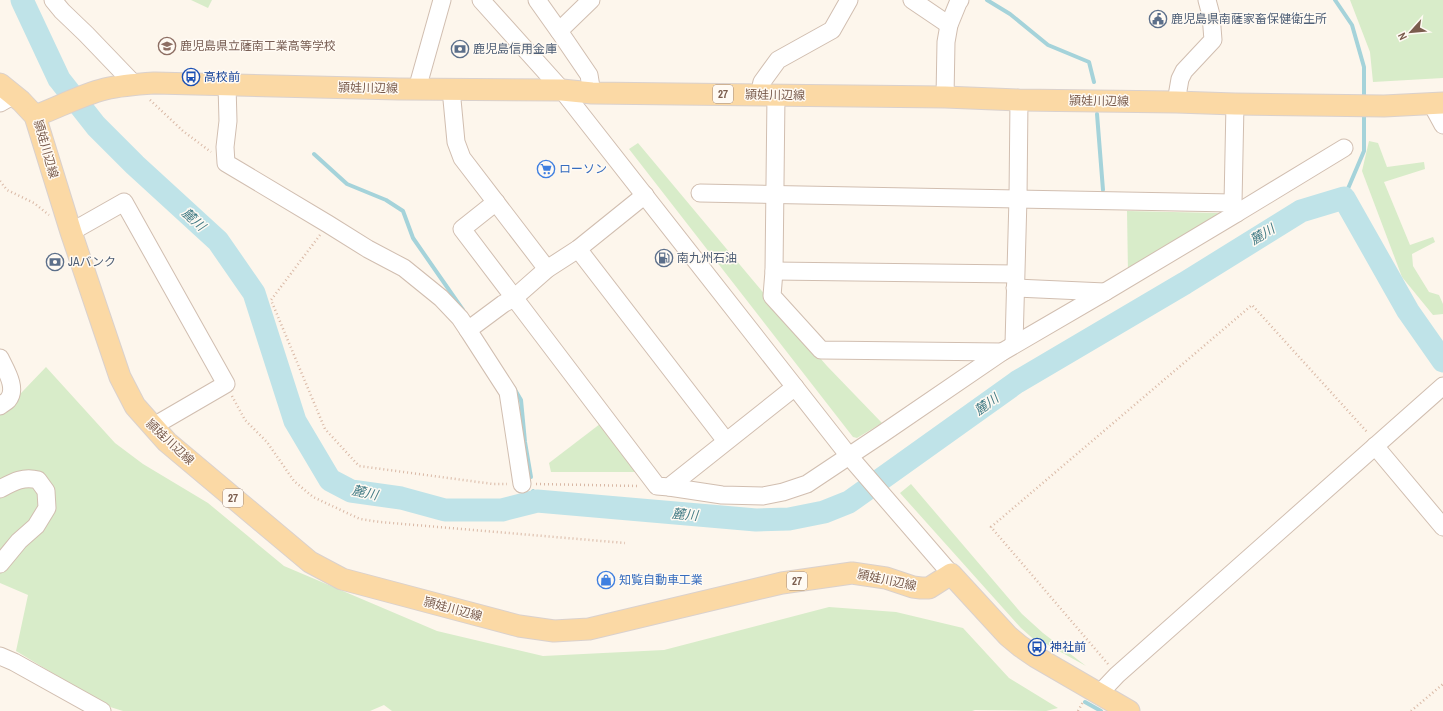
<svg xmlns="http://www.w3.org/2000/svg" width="1443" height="711" viewBox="0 0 1443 711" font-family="'Archivo Narrow','Noto Sans JP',sans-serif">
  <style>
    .green { fill: #d8ecc9 }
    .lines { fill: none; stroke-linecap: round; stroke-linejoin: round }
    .stream { stroke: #a5d3da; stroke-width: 4 }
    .river { stroke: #bfe3e8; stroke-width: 23 }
    .minor-casing { stroke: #d1beb0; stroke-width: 19 }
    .major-casing { stroke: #dad1cd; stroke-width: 23 }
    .path { stroke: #d9b8a5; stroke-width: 2.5; stroke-dasharray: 1 3; stroke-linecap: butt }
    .minor { stroke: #fff; stroke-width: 17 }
    .major { stroke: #fbd9a5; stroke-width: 21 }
    .labels { text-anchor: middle; stroke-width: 3; stroke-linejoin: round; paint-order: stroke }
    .shield { fill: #fffaf3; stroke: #a28b7f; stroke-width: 1 }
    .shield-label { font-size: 11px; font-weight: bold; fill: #7a5c4d }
    .service-label { font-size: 12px; fill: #4e5e75; stroke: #fffaf3; text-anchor: start }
    .education-label { font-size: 12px; fill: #785e54; stroke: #fffaf3; text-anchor: start }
    .transit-label { font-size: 12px; fill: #164399; stroke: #fffaf3; text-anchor: start }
    .street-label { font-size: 12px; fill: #7a5c4d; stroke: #fffaf3 }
    .shop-label { font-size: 12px; fill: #366cbe; stroke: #fffaf3; text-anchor: start }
    .water-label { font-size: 13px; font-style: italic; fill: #437c86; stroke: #fffaf3 }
  </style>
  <rect width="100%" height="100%" fill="#fdf6ec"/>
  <g class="green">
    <path d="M191 0H212L208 8Z"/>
    <path d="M1350 0H1443V78L1373 82 1370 52Z"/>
    <path d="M1369 141 1378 143 1387 167 1424 162 1425 169 1384 182 1410 245 1433 237 1435 242 1412 254 1413 266 1429 292 1439 295 1443 304V314L1433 315 1402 277 1362 171Z"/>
    <path d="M638 143 766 296 827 366 882 423 857 438 853 437 629 149Z"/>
    <path d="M1127 211 1218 213 1216 221 1128 273Z"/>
    <path d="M46 367 115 443 143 464 208 503 284 566 437 631 543 656 664 650 829 607 896 612 963 628 1009 678 1058 708 1046 711 975 710 972 711H392L384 705 370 711H123L107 706 16 651 28 595 0 583V415Z"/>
    <path d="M600 424 636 472H551L549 463Z"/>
    <path d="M911 484 1022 614 1043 633 1086 666 1041 641 1039 644 1021 628 900 493Z"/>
  </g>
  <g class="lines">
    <g class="stream">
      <path d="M987 0 1010 14 1048 45 1089 62 1094 82"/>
      <path d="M1335 0 1352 25 1364 67V101"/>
      <path d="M1097 114 1103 190"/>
      <path d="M314 154 347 184 386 200 403 211 413 238 463 310"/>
      <path d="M1344 198 1364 151V111"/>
      <path d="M514 388 521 400 525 442 531 477"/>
      <path d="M533 491 537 501"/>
      <path d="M1085 702 1101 711"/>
    </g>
    <path class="river" d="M22 0 59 79 96 126 135 165 218 241 254 293 295 421 330 480 351 491 401 498 445 510H502L537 501 756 520 789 519 824 512 849 502 1017 382 1185 283 1301 211 1344 198 1408 311 1443 361"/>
    <defs>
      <g id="minor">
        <path d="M53 0 62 11 86 34 135 85"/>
        <path d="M481 0 562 90 849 456 951 574"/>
        <path d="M537 0 559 31"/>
        <path d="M591 0 559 31 589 75 592 93"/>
        <path d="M912 0 949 25"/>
        <path d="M227 85 228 121 225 147 226 163 328 224 368 249 404 268 441 298 460 318 468 330 503 304 514 298 547 269 578 249 645 195"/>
        <path d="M417 89 442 0"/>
        <path d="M451 89 456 142 462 158 547 269"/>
        <path d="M759 95 762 82 778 60 832 30 849 0"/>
        <path d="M776 95 774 271 772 296 821 350 1002 352"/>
        <path d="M945 97 946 42 949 25 958 3 960 0"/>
        <path d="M1176 102 1180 79 1184 71 1213 40 1211 15 1207 0"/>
        <path d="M0 103 14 95"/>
        <path d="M1431 103 1443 125"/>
        <path d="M700 193 1233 203"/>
        <path d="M496 202 462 229 657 486 669 487 795 387"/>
        <path d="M1237 213 1344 148"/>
        <path d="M71 232 124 202 226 384 152 427"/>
        <path d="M578 249 726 441"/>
        <path d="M774 271 1015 274"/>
        <path d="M1015 288 1105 292"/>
        <path d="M468 330 508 392 522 484"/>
        <path d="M1014 344 1018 198 1019 100"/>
        <path d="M0 358C5 369 18 388 8 400 6 402 2 404 0 406"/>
        <path d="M1375 446 1443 527"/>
        <path d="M669 487 722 495 763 496 783 492 807 484 882 434 1002 352 1105 292 1237 213 1233 203 1235 104"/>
        <path d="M0 489C13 482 23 476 38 480L46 491 47 508 36 526 19 541 0 564"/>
        <path d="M0 656 14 662 102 711"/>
        <path d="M1099 694 1117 675 1443 386"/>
      </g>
      <g id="major">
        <path d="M0 84 21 101 35 116 71 232 120 377 135 406 167 442 310 562 342 579 519 626 554 631 589 629 782 583 852 573 886 578 913 587 921 588H929L951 574 1008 636 1020 646 1036 657 1129 711"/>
        <path d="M35 116C59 107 81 95 105 89 122 85 139 84 155 83L399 89 562 90 592 93 945 97 1019 100 1176 102 1235 104 1384 106 1443 103"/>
      </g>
    </defs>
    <use href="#minor" class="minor-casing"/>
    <use href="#major" class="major-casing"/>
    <g class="path">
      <path d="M150 100 183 131 211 152"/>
      <path d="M0 181 7 190 34 203 49 215"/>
      <path d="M320 235 271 300 325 429 359 466 493 484H507"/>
      <path d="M232 396 245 420 267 442 294 481 313 497 360 519 380 522 625 543"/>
      <path d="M536 484 639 486"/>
      <path d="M1108 664 991 527 1252 305 1368 433"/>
      <path d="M1078 711 1083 702"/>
      <path d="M1411 711 1443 684"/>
    </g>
    <use href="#minor" class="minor"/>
    <use href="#major" class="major"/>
  </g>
  <defs>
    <symbol id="civic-ring" viewBox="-11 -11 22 22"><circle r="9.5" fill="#fffaf3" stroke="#5c6f8a" stroke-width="1.5"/><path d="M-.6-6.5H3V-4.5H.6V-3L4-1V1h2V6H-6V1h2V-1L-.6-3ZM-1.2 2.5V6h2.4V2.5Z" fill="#5c6f8a"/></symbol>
    <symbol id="school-ring" viewBox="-11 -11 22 22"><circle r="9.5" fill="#fffaf3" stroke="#8d6e63" stroke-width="1.5"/><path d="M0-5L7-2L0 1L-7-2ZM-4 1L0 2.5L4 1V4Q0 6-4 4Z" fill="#8d6e63"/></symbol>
    <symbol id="bank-ring" viewBox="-11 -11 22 22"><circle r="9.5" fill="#fffaf3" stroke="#5c6f8a" stroke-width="1.5"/><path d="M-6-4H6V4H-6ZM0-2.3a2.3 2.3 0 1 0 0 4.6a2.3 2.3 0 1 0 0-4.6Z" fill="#5c6f8a"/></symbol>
    <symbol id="bus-ring" viewBox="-11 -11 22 22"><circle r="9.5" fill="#fffaf3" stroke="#1a4fb4" stroke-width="1.5"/><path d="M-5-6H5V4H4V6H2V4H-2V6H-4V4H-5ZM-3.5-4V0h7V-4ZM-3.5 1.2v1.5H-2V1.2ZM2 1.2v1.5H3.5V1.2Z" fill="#1a4fb4"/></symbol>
    <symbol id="supermarket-ring" viewBox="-11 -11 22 22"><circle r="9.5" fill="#fffaf3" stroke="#3f7fe0" stroke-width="1.5"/><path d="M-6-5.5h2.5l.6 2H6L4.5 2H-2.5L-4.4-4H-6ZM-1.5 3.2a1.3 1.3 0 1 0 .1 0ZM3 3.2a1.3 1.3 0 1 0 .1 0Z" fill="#3f7fe0"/></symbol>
    <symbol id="fuel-ring" viewBox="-11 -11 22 22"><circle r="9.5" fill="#fffaf3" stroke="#5c6f8a" stroke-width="1.5"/><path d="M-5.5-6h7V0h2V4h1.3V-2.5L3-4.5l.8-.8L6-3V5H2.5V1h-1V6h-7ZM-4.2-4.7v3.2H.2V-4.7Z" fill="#5c6f8a"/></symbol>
    <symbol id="shop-ring" viewBox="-11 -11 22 22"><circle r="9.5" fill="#fffaf3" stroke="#3f7fe0" stroke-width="1.5"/><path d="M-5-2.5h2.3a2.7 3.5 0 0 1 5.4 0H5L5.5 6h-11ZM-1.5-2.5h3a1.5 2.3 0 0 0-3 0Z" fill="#3f7fe0"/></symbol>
  </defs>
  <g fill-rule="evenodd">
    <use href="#civic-ring" x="1148" y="9" width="20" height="20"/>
    <use href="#school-ring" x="157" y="36" width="20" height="20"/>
    <use href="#bank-ring" x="450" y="39" width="20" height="20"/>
    <use href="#bus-ring" x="181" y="67" width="20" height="20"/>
    <use href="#supermarket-ring" x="536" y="159" width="20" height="20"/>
    <use href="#fuel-ring" x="654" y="248" width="20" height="20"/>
    <use href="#bank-ring" x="45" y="252" width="20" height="20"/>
    <use href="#shop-ring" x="596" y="570" width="20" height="20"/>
    <use href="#bus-ring" x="1027" y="637" width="20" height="20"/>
  </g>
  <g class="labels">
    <g class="shield">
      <rect x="713" y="85" width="20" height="18" rx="3"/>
      <rect x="223" y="489" width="20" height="18" rx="3"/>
      <rect x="787" y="572" width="20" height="18" rx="3"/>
    </g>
    <g class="shield-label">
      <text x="723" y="98">27</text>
      <text x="233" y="502">27</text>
      <text x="797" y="585">27</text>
    </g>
    <g class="service-label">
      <text x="1171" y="23">鹿児島県南薩家畜保健衛生所</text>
      <text x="473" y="53">鹿児島信用金庫</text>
      <text x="677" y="262">南九州石油</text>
      <text x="68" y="266">JAバンク</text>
    </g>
    <g class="education-label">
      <text x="180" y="50">鹿児島県立薩南工業高等学校</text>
    </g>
    <g class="transit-label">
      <text x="204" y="81">高校前</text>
      <text x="1050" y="651">神社前</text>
    </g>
    <g class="street-label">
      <text transform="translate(368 88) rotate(1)" y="4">頴娃川辺線</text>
      <text transform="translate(775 95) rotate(1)" y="4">頴娃川辺線</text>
      <text transform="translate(1099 101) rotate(1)" y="4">頴娃川辺線</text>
      <text transform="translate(46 149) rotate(74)" y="4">頴娃川辺線</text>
      <text transform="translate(170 442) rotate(43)" y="4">頴娃川辺線</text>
      <text transform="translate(887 580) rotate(12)" y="4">頴娃川辺線</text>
      <text transform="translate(453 609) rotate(15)" y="4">頴娃川辺線</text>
    </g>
    <g class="shop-label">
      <text x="559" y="173">ローソン</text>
      <text x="619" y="584">知覧自動車工業</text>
    </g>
    <g class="water-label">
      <text transform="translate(194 219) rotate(42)" y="5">麓川</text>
      <text transform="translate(1262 234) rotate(-31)" y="5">麓川</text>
      <text transform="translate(986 404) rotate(-36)" y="5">麓川</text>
      <text transform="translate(365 492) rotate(12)" y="5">麓川</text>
      <text transform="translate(685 514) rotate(5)" y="5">麓川</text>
    </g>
  </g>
  <g transform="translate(1411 32) rotate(243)" stroke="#fffaf3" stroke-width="3" paint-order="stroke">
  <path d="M0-3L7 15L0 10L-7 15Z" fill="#7a5c4d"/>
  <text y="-6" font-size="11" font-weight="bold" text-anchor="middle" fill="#7a5c4d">N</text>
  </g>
</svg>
